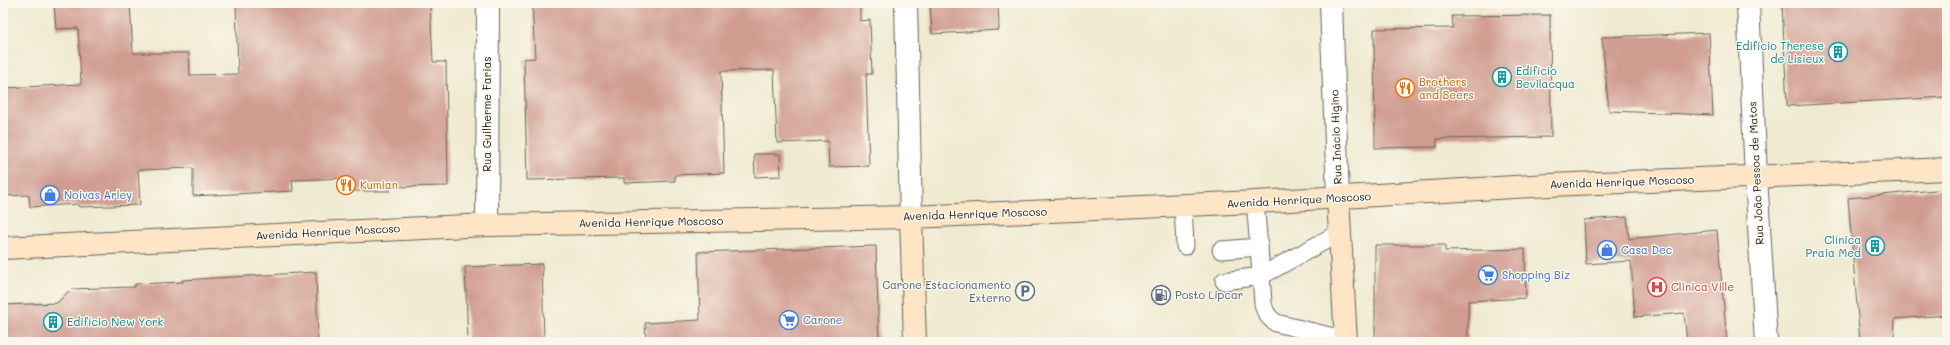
<svg xmlns="http://www.w3.org/2000/svg" width="1950" height="345" viewBox="0 0 1950 345" font-family="Mali,sans-serif">
  <style>
    .forest { fill: #76bd83; stroke: #496c50 }
    .building { fill: #d09c90 }
    .lines { fill: none; stroke-linecap: round; stroke-linejoin: round }
    .lane-casing { stroke: #66645b; stroke-width: 19 }
    .street-casing { stroke: #66645b; stroke-width: 24 }
    .secondary-casing { stroke: #66645b; stroke-width: 24 }
    .lane { stroke: #fff; stroke-width: 17 }
    .street { stroke: #fff; stroke-width: 22 }
    .secondary { stroke: #fde5c5; stroke-width: 22 }
    .labels { text-anchor: middle; stroke-width: 3; stroke-linejoin: round; paint-order: stroke }
    .culture-label { font-size: 11px; fill: #0d838f; stroke: #fbf7ec; text-anchor: end }
    .food-label { font-size: 11px; fill: #c56008; stroke: #fbf7ec; text-anchor: start }
    .street-label { font-size: 11px; fill: #1c1c1c; stroke: #fbf7ec }
    .shop-label { font-size: 11px; fill: #366cbe; stroke: #fbf7ec; text-anchor: start }
    .service-label { font-size: 11px; fill: #4e5e75; stroke: #fbf7ec; text-anchor: end }
    .health-label { font-size: 11px; fill: #be3a42; stroke: #fbf7ec; text-anchor: start }
  </style>
  <rect width="100%" height="100%" fill="#fbf7ec"/>
  <filter id="ink" filterUnits="userSpaceOnUse"><feTurbulence type="fractalNoise" baseFrequency=".025" numOctaves="2"/><feDisplacementMap in="SourceGraphic" scale="8" xChannelSelector="R" yChannelSelector="G"/><feConvolveMatrix kernelMatrix="1 2 1 2 8 2 1 2 1" color-interpolation-filters="sRGB"/></filter>
  <filter id="wash" filterUnits="userSpaceOnUse"><feTurbulence type="fractalNoise" baseFrequency=".012" numOctaves="4" result="noise"/><feDisplacementMap in="SourceGraphic" scale="16" xChannelSelector="R" yChannelSelector="G"/><feGaussianBlur stdDeviation="0.9" result="paint"/><feColorMatrix in="noise" values="0 0 0 0 0 0 0 0 0 0 0 0 0 0 0 0 0 1.4 0 .05"/><feComposite in="paint" operator="in"/></filter>
  <g filter="url(#wash)">
    <rect width="100%" height="100%" fill="#efead0"/>
    <path class="forest" d="M1546 3H1595V4L1546 6Z"/>
    <g id="blocks">
      <g class="building">
        <path d="M54 3H130L133 53H189L190 75 238 74 236 3H430L433 62H446L448 186 390 187V191H348V178L292 180 293 191 193 196V168L138 170 140 205 79 207 78 204 30 207 29 195 3 196V88L81 84 78 28 56 29Z"/>
        <path d="M532 3H860V21L870 20 872 74H866L869 166 829 167 828 141 777 143 774 70 721 71 724 173 675 175V181L624 183V178L527 180 524 59 535 58Z"/>
        <path d="M930 3H998L999 30 932 34Z"/>
        <path d="M1782 3H1947V97L1787 106Z"/>
        <path d="M1550 15 1551 137 1437 139V147L1375 148 1374 29 1453 28 1452 16Z"/>
        <path d="M1709 33 1713 115 1609 111 1602 37Z"/>
        <path d="M754 154H780L781 176 755 177Z"/>
        <path d="M1947 189V315L1895 319 1894 342H1860L1848 198Z"/>
        <path d="M1627 217 1629 239 1717 230 1727 342H1687L1684 313 1635 317 1631 261 1586 264 1584 220Z"/>
        <path d="M1375 245H1445V251L1525 249 1526 298 1468 301V342H1375Z"/>
        <path d="M876 246 879 342H646L645 323 700 320 698 252Z"/>
        <path d="M542 264 544 342H468L465 267Z"/>
        <path d="M316 272 318 342H3V305L57 303 71 289 135 287V284L183 282 182 280Z"/>
      </g>
    </g>
  </g>
  <g filter="url(#ink)">
    <use href="#blocks" fill-opacity="0" stroke="#66645b" stroke-width="1"/>
    <g class="lines">
      <defs>
        <g id="lane">
          <path d="M1183 205 1185 246"/>
          <path d="M1259 247 1263 303C1265 313 1268 317 1276 323L1346 340"/>
          <path d="M1221 250 1259 247 1255 202"/>
          <path d="M1224 281 1261 276 1339 233"/>
        </g>
        <g id="street">
          <path d="M906 3 911 217"/>
          <path d="M1331 3 1338 198"/>
          <path d="M1748 3 1756 177 1766 342"/>
          <path d="M487 225 488 3"/>
        </g>
        <g id="secondary">
          <path d="M1338 198 1346 342"/>
          <path d="M911 217 915 342"/>
          <path d="M3 248 487 225 911 217 1255 202 1549 185 1947 169"/>
        </g>
      </defs>
      <use href="#lane" class="lane-casing"/>
      <use href="#street" class="street-casing"/>
      <use href="#secondary" class="secondary-casing"/>
      <use href="#lane" class="lane"/>
      <use href="#street" class="street"/>
      <use href="#secondary" class="secondary"/>
    </g>
  </g>
  <defs>
    <symbol id="building-ring" viewBox="-11 -11 22 22"><circle r="9.5" fill="#fbf7ec" stroke="#0f9aa8" stroke-width="1.5"/><path d="M-4-6H4V6H1V3H-1V6H-4ZM-2.5-4.3h1.7v1.8h-1.7ZM.8-4.3h1.7v1.8H.8ZM-2.5-1h1.7V.8h-1.7ZM.8-1h1.7V.8H.8Z" fill="#0f9aa8"/></symbol>
    <symbol id="restaurant-ring" viewBox="-11 -11 22 22"><circle r="9.5" fill="#fbf7ec" stroke="#e8710a" stroke-width="1.5"/><path d="M-5-6h1v4h1v-4h1v4h1v-4h1v5L-1.5 .5V6h-2V.5L-5-1ZM5-6V6H3V1.5H1.5Q1.5-4 5-6Z" fill="#e8710a"/></symbol>
    <symbol id="shop-ring" viewBox="-11 -11 22 22"><circle r="9.5" fill="#fbf7ec" stroke="#3f7fe0" stroke-width="1.5"/><path d="M-5-2.5h2.3a2.7 3.5 0 0 1 5.4 0H5L5.5 6h-11ZM-1.5-2.5h3a1.5 2.3 0 0 0-3 0Z" fill="#3f7fe0"/></symbol>
    <symbol id="supermarket-ring" viewBox="-11 -11 22 22"><circle r="9.5" fill="#fbf7ec" stroke="#3f7fe0" stroke-width="1.5"/><path d="M-6-5.5h2.5l.6 2H6L4.5 2H-2.5L-4.4-4H-6ZM-1.5 3.2a1.3 1.3 0 1 0 .1 0ZM3 3.2a1.3 1.3 0 1 0 .1 0Z" fill="#3f7fe0"/></symbol>
    <symbol id="hospital-ring" viewBox="-11 -11 22 22"><circle r="9.5" fill="#fbf7ec" stroke="#e0444e" stroke-width="1.5"/><path d="M-5-5h3v3.5h4V-5h3V5h-3V1.5h-4V5h-3Z" fill="#e0444e"/></symbol>
    <symbol id="parking-ring" viewBox="-11 -11 22 22"><circle r="9.5" fill="#fbf7ec" stroke="#5c6f8a" stroke-width="1.5"/><path d="M-3.5-5.5H1a3.5 3.5 0 0 1 0 7H-1V5.5H-3.5ZM-1-3.4V-.6H.8a1.4 1.4 0 0 0 0-2.8Z" fill="#5c6f8a"/></symbol>
    <symbol id="fuel-ring" viewBox="-11 -11 22 22"><circle r="9.5" fill="#fbf7ec" stroke="#5c6f8a" stroke-width="1.5"/><path d="M-5.5-6h7V0h2V4h1.3V-2.5L3-4.5l.8-.8L6-3V5H2.5V1h-1V6h-7ZM-4.2-4.7v3.2H.2V-4.7Z" fill="#5c6f8a"/></symbol>
  </defs>
  <g fill-rule="evenodd">
    <use href="#building-ring" x="1827" y="41" width="22" height="22"/>
    <use href="#building-ring" x="1491" y="66" width="22" height="22"/>
    <use href="#restaurant-ring" x="1394" y="77" width="22" height="22"/>
    <use href="#restaurant-ring" x="335" y="174" width="22" height="22"/>
    <use href="#shop-ring" x="39" y="184" width="22" height="22"/>
    <use href="#building-ring" x="1864" y="235" width="22" height="22"/>
    <use href="#shop-ring" x="1596" y="239" width="22" height="22"/>
    <use href="#supermarket-ring" x="1477" y="264" width="22" height="22"/>
    <use href="#hospital-ring" x="1646" y="276" width="22" height="22"/>
    <use href="#parking-ring" x="1014" y="280" width="22" height="22"/>
    <use href="#fuel-ring" x="1150" y="284" width="22" height="22"/>
    <use href="#supermarket-ring" x="778" y="309" width="22" height="22"/>
    <use href="#building-ring" x="42" y="311" width="22" height="22"/>
  </g>
  <g class="labels">
    <g class="culture-label">
      <text x="1824" y="50">Edifício Therese<tspan x="1824" dy="13">de Lisieux</tspan></text>
      <text x="1516" y="75" text-anchor="start">Edifício<tspan x="1516" dy="13">Bevilacqua</tspan></text>
      <text x="1861" y="244">Clínica<tspan x="1861" dy="13">Praia Med</tspan></text>
      <text x="67" y="326" text-anchor="start">Edifício New York</text>
    </g>
    <g class="food-label">
      <text x="1419" y="86">Brothers<tspan x="1419" dy="13">and Beers</tspan></text>
      <text x="360" y="189">Kumian</text>
    </g>
    <g class="street-label">
      <text transform="translate(487 114) rotate(-90)" y="4">Rua Guilherme Farias</text>
      <text transform="translate(1336 137) rotate(-92)" y="4">Rua Inácio Higino</text>
      <text transform="translate(1756 173) rotate(-93)" y="4">Rua João Pessoa de Matos</text>
      <text transform="translate(1622 182) rotate(-2)" y="4">Avenida Henrique Moscoso</text>
      <text transform="translate(1299 200) rotate(-3)" y="4">Avenida Henrique Moscoso</text>
      <text transform="translate(975 214) rotate(-2)" y="4">Avenida Henrique Moscoso</text>
      <text transform="translate(651 222) rotate(-1)" y="4">Avenida Henrique Moscoso</text>
      <text transform="translate(328 232) rotate(-3)" y="4">Avenida Henrique Moscoso</text>
    </g>
    <g class="shop-label">
      <text x="64" y="199">Noivas Arley</text>
      <text x="1621" y="254">Casa Dec</text>
      <text x="1502" y="279">Shopping Biz</text>
      <text x="803" y="324">Carone</text>
    </g>
    <g class="service-label">
      <text x="1011" y="289">Carone Estacionamento<tspan x="1011" dy="13">Externo</tspan></text>
      <text x="1175" y="299" text-anchor="start">Posto Lipcar</text>
    </g>
    <g class="health-label">
      <text x="1671" y="291">Clínica Ville</text>
    </g>
  </g>
  <rect width="1950" height="345" fill="none" stroke="#fbf7ec" stroke-width="16"/>
</svg>
